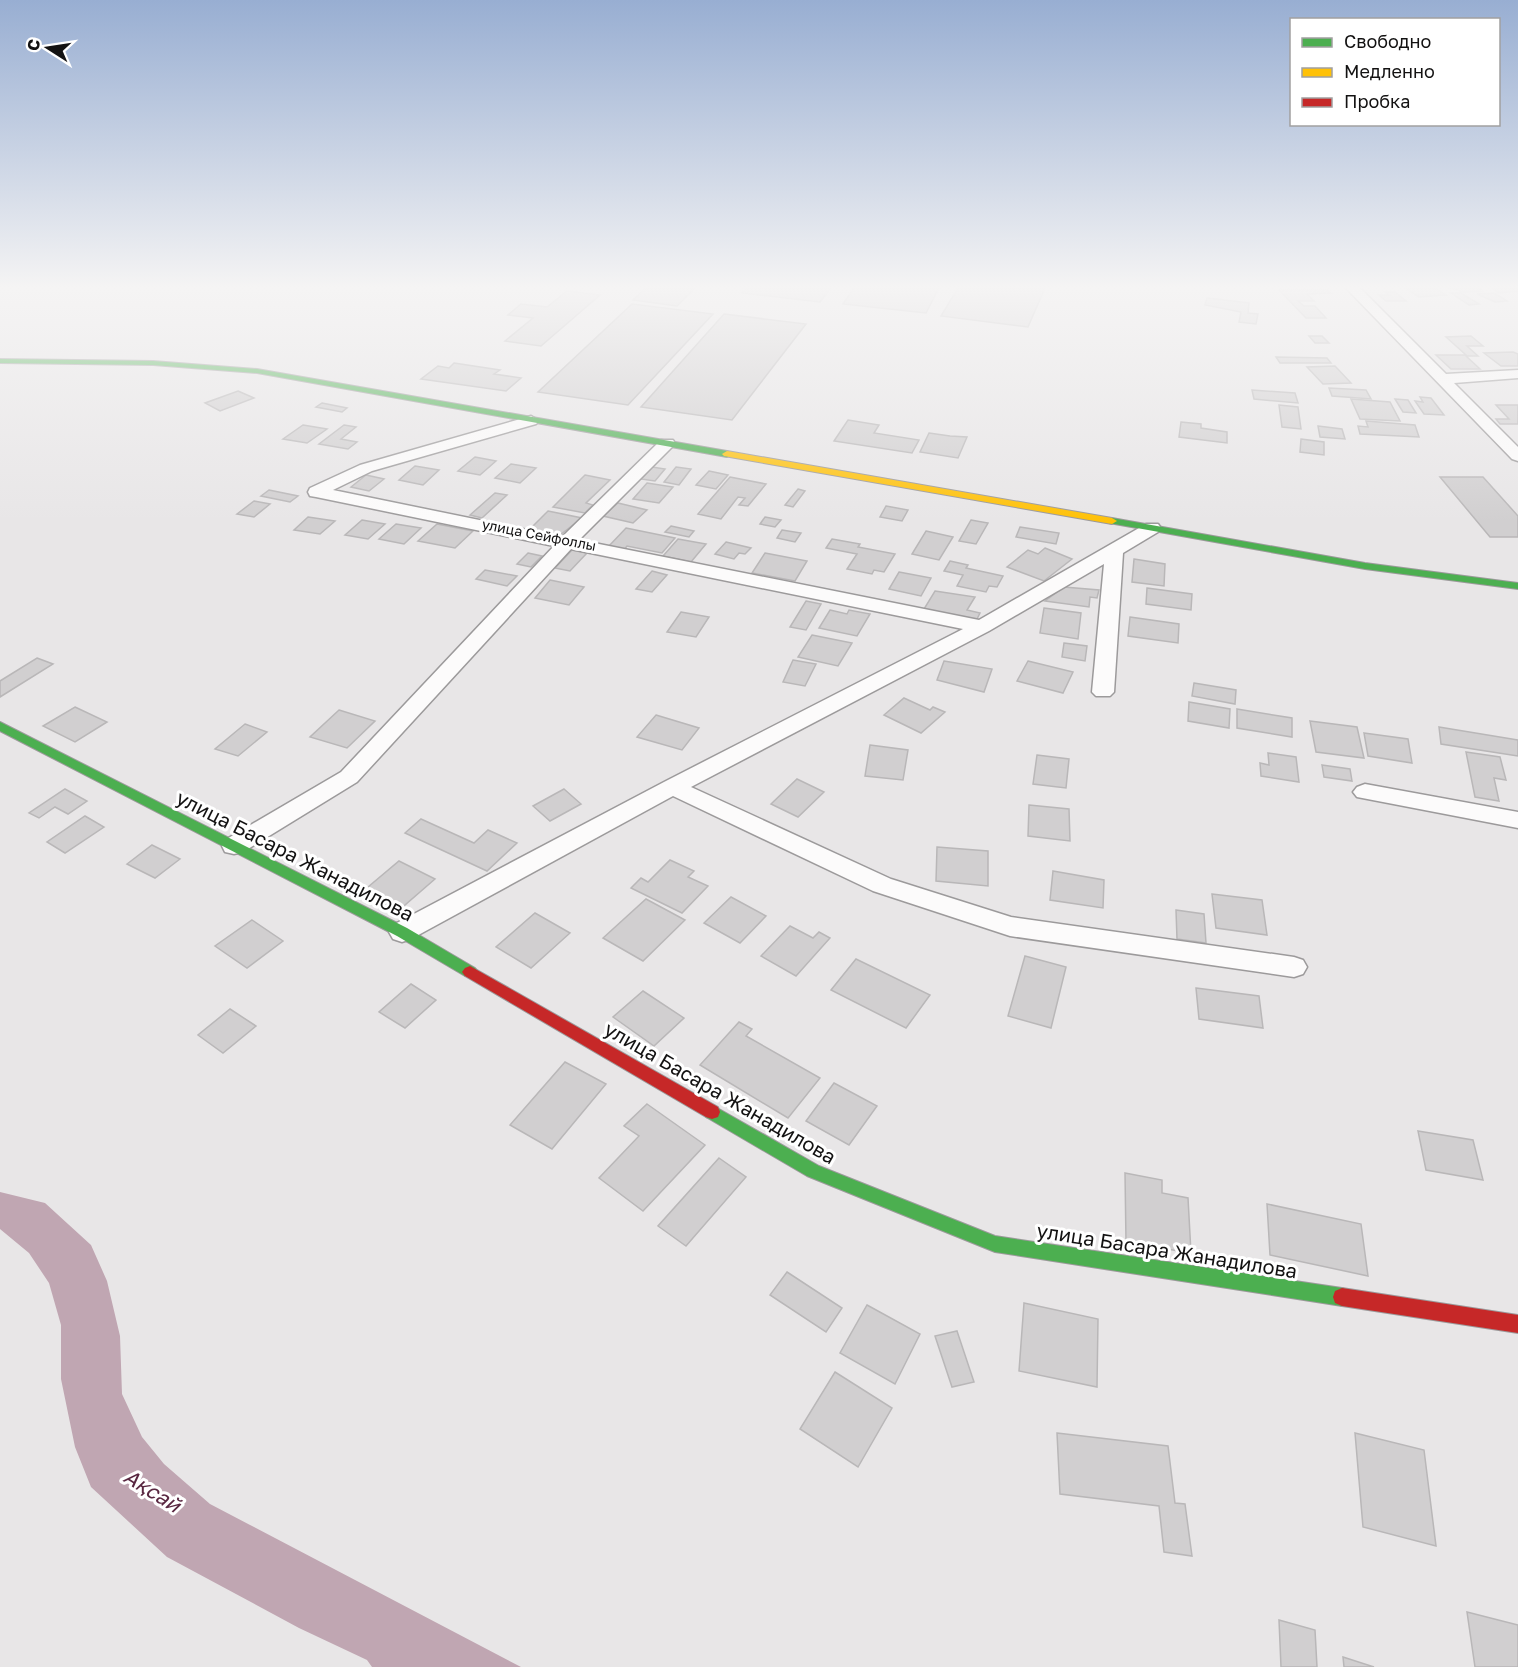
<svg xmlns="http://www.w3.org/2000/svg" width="1518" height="1667" viewBox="0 0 1518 1667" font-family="'Golos Text',sans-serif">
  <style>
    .water { fill: #c0a6b2 }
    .building { fill: #d1cfd0; stroke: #b9b7b8; stroke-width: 1.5 }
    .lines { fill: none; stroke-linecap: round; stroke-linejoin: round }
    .street-casing { stroke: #9c9a9b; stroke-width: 3 }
    .fast-casing { stroke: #9c9a9b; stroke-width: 2 }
    .slow-casing { stroke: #9c9a9b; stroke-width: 2 }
    .jam-casing { stroke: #9c9a9b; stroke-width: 2 }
    .street { fill: #fcfbfb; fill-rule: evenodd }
    .fast { fill: #4caf50; fill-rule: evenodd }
    .slow { fill: #ffc107; fill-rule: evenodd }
    .jam { fill: #c62828; fill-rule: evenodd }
    .labels { text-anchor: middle; stroke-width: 6; stroke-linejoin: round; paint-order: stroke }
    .far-street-label { font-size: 14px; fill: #131212; stroke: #fff }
    .near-street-label { font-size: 20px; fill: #131212; stroke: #fff }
    .near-water-label { font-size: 21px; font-style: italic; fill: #592741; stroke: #fff }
  </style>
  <rect width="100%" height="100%" fill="#e8e6e7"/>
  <path class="water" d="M0 1192 45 1203 91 1245 107 1281 120 1336 122 1394 142 1437 164 1464 210 1504 521 1667H372L367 1660 299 1628 167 1557 91 1487 75 1447 61 1379V1325L49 1283 29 1253 0 1229Z"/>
  <g class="building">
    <path d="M646 288H690L694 289 677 306 633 300Z"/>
    <path d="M746 288H831L820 302 742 293Z"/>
    <path d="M854 288H939L926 313 843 304Z"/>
    <path d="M958 288H1045L1028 327 941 316Z"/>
    <path d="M1405 288H1435L1446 295 1419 297Z"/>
    <path d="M1450 288H1479L1483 291 1464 292Z"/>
    <path d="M1492 288H1518V291L1498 293Z"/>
    <path d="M1279 290H1327L1331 293 1307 294 1314 301H1298L1304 306H1315L1326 318H1306Z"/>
    <path d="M567 291 600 295 541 346 505 341 533 318 508 315 521 304 547 307Z"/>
    <path d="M1385 292H1395L1406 301H1386L1379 295H1389Z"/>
    <path d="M1451 293H1461L1479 304 1469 305Z"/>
    <path d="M1494 293 1507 301 1495 302 1477 294Z"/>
    <path d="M1207 298 1249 303 1248 313 1258 314 1256 324 1239 322 1241 312 1205 305Z"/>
    <path d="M632 304 713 314 628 405 538 392Z"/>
    <path d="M724 314 806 324 732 420 641 407Z"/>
    <path d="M1309 336H1322L1329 343H1315Z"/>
    <path d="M1471 336 1483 346H1467L1478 356H1466L1480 369H1451L1436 355H1466L1446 337Z"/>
    <path d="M1513 352 1518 354V366H1501L1484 353Z"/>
    <path d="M1276 357 1327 358 1331 363H1280Z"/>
    <path d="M454 363 500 370 494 374 521 378 506 391 421 379 438 366 449 368Z"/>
    <path d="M1335 366 1351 383 1323 384 1307 367Z"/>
    <path d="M1329 388 1366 390 1371 399 1332 396Z"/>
    <path d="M1252 390 1295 393 1298 403 1254 399Z"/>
    <path d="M238 391 254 398 220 411 205 403Z"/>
    <path d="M1420 397 1431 398 1444 415 1424 414 1415 401 1423 402Z"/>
    <path d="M1351 399 1390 402 1400 421 1360 419Z"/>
    <path d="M1395 399 1408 400 1416 413 1403 412Z"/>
    <path d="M322 403 347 408 342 412 316 407Z"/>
    <path d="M1279 405 1298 407 1301 429 1282 427Z"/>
    <path d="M1496 405H1518V424H1500L1496 419H1509Z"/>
    <path d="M848 420 879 425 874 433 919 440 912 453 834 441Z"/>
    <path d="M1366 421 1415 425 1419 437 1360 434 1358 426 1368 427Z"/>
    <path d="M1181 422 1201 424V428L1227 432V443L1179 437Z"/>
    <path d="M303 425 327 429 307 443 283 439Z"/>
    <path d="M344 425 356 427 341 439 357 442 348 449 319 444Z"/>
    <path d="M1318 426 1342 429 1345 439 1320 437Z"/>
    <path d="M929 433 950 436 967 437 958 458 920 452Z"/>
    <path d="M1301 439 1324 442V455L1300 452Z"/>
    <path d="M475 457 496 461 480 475 458 471Z"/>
    <path d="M511 464 536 468 520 483 495 478Z"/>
    <path d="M415 466 439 470 423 485 399 480Z"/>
    <path d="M652 467 665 469 655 481 641 479Z"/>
    <path d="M676 467 691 469 679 485 664 482Z"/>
    <path d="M709 471 728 475 716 489 696 485Z"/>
    <path d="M366 475 384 479 369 491 351 487Z"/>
    <path d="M585 475 610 480 586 503 593 505 585 513 553 507Z"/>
    <path d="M730 477 766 484 748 506 739 505 745 498 738 497 721 519 698 514Z"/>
    <path d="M1440 477H1483L1518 516V537H1490Z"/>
    <path d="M647 483 673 487 659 503 633 499Z"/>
    <path d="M798 489 805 491 793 507 785 505Z"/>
    <path d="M269 490 298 496 290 502 261 496Z"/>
    <path d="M495 493 507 495 482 518 470 515Z"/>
    <path d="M254 501 270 504 254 517 237 514Z"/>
    <path d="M618 503 647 510 633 523 603 516Z"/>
    <path d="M886 506 908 510 902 521 880 517Z"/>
    <path d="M548 511 582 518 560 535 530 529Z"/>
    <path d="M308 517 335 521 320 534 294 530Z"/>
    <path d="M765 517 781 520 775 527 760 524Z"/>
    <path d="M362 520 385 524 368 539 345 535Z"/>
    <path d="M971 520 988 523 976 544 959 541Z"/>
    <path d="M396 524 421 528 404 544 379 539Z"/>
    <path d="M437 524 473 531 455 548 418 541Z"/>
    <path d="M671 526 694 531 689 537 665 532Z"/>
    <path d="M1020 527 1059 533 1056 544 1016 537Z"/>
    <path d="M626 528 675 538 662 553 627 546 624 550 608 547Z"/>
    <path d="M782 530 801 533 795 542 777 538Z"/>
    <path d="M926 531 953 537 939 560 912 554Z"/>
    <path d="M678 539 706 544 691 562 663 556Z"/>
    <path d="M832 539 860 544 858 547 895 554 884 572 874 570 872 574 847 569 857 554 826 548Z"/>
    <path d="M726 542 751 548 745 554 739 553 734 559 715 554Z"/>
    <path d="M1045 548 1072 559 1044 581 1007 567 1028 550 1038 554Z"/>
    <path d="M572 550 587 553 570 571 555 568Z"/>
    <path d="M528 553 542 556 531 567 517 564Z"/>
    <path d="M765 553 807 561 795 581 752 573Z"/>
    <path d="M1134 559 1165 564 1164 586 1132 582Z"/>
    <path d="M950 561 968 565 966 568 1003 576 997 587 989 586 986 592 957 586 963 575 944 571Z"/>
    <path d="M485 570 517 576 507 586 476 579Z"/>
    <path d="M652 571 667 575 652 592 636 589Z"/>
    <path d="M899 572 931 578 921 596 889 589Z"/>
    <path d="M550 580 584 587 569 605 535 598Z"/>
    <path d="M1064 587 1099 590 1097 598 1090 597 1089 607 1045 601Z"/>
    <path d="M1147 588 1192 594 1191 610 1146 604Z"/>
    <path d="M935 591 975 597 967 610 980 613 976 621 924 609Z"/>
    <path d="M806 601 821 604 806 630 790 627Z"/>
    <path d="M1044 608 1081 613 1078 639 1040 633Z"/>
    <path d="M830 610 847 614 849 610 870 614 857 636 819 628Z"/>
    <path d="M681 612 709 617 696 637 667 632Z"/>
    <path d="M1130 617 1179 624 1178 643 1128 636Z"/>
    <path d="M812 635 852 643 838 666 798 657Z"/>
    <path d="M1064 643 1087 646 1085 661 1062 657Z"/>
    <path d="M37 658 53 664 0 697V681Z"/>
    <path d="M793 660 816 664 805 686 783 682Z"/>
    <path d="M944 661 992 669 984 692 937 680Z"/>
    <path d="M1028 661 1073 672 1063 693 1017 681Z"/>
    <path d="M1194 683 1236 690 1235 704 1192 696Z"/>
    <path d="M904 698 930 710 933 707 945 712 921 733 884 715Z"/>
    <path d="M1189 702 1230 709 1229 728 1188 721Z"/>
    <path d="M75 707 107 722 75 742 43 726Z"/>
    <path d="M1237 709 1292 718V737L1237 728Z"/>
    <path d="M339 710 375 721 347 748 310 737Z"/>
    <path d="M656 715 699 728 682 750 637 737Z"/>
    <path d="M1310 721 1357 727 1364 758 1316 752Z"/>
    <path d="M245 724 267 732 238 756 215 749Z"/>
    <path d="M1439 727 1518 740V756L1441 744Z"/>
    <path d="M1364 733 1408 739 1412 763 1368 756Z"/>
    <path d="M870 745 908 750 903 780 865 776Z"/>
    <path d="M1466 752 1500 757 1506 780 1494 778 1499 801 1475 797Z"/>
    <path d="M1268 753 1296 757 1299 782 1261 776 1260 763 1269 765Z"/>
    <path d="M1037 755 1069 759 1066 788 1033 784Z"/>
    <path d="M1322 765 1350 769 1352 781 1324 777Z"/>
    <path d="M797 779 824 792 798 817 771 804Z"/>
    <path d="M65 789 87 801 68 814 55 807 39 818 29 813Z"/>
    <path d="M564 789 581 804 550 821 533 806Z"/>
    <path d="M1029 805 1069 809 1070 841 1028 836Z"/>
    <path d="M85 816 104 827 65 853 47 842Z"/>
    <path d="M421 819 474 843 488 830 517 843 487 871 405 833Z"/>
    <path d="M152 845 180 859 155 878 127 864Z"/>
    <path d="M937 847 988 851V886L936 881Z"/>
    <path d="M670 860 694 871 688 877 708 886 682 913 631 888 641 878 648 882Z"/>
    <path d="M399 861 435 879 398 911 362 892Z"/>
    <path d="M1053 871 1104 880 1103 908 1050 900Z"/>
    <path d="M1212 894 1262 900 1267 935 1216 928Z"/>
    <path d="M731 897 766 916 740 943 704 923Z"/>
    <path d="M646 899 685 920 643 961 603 938Z"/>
    <path d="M1176 910 1204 914 1206 943 1177 939Z"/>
    <path d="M535 913 570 933 531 968 496 947Z"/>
    <path d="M252 920 283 941 247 968 215 946Z"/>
    <path d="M790 926 813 938 819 932 830 938 796 976 761 956Z"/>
    <path d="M1025 956 1066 967 1051 1028 1008 1016Z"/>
    <path d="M856 959 930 995 906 1028 831 990Z"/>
    <path d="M411 984 436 1000 405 1028 379 1012Z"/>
    <path d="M1196 988 1259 996 1263 1028 1199 1019Z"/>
    <path d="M643 991 684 1018 654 1046 613 1017Z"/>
    <path d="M230 1009 256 1026 223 1053 198 1035Z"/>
    <path d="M739 1022 752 1029 746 1036 820 1078 788 1118 700 1065Z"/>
    <path d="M565 1062 606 1084 552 1149 510 1125Z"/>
    <path d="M834 1083 877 1106 849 1145 806 1121Z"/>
    <path d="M647 1104 705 1145 643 1211 599 1178 639 1136 624 1126Z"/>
    <path d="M1418 1131 1473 1140 1483 1180 1426 1170Z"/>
    <path d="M719 1158 746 1177 686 1246 658 1226Z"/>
    <path d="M1125 1173 1162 1180V1193L1188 1198 1191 1253 1126 1242Z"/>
    <path d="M1267 1204 1361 1224 1368 1276 1270 1255Z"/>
    <path d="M787 1272 842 1308 826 1332 770 1295Z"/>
    <path d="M1024 1303 1098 1319 1097 1387 1019 1371Z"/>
    <path d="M867 1305 920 1334 895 1384 840 1353Z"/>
    <path d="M957 1331 974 1382 952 1387 935 1336Z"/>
    <path d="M835 1372 892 1408 858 1467 800 1429Z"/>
    <path d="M1057 1433 1168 1446 1175 1503 1185 1504 1192 1556 1164 1552 1159 1506 1060 1494Z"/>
    <path d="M1355 1433 1424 1450 1436 1546 1363 1527Z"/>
    <path d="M1467 1612 1518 1625V1667H1475Z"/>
    <path d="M1279 1620 1315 1630 1317 1667H1281Z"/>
    <path d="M1343 1657 1374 1667H1344Z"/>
  </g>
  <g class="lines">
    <defs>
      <g id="street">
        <path d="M1346 288H1360L1446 374 1518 370V378L1454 383 1518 447V461L1512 459Z"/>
        <path d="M531 416 539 421 536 424 372 471 333 490 562 537 661 440H673L675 443 673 446 579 540 979 620 1146 524H1158L1161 528 1158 532 1123 553 1114 692 1110 696H1096L1092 692 1104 564 989 631 691 787 891 879 1011 917 1294 957 1303 960 1307 967 1303 974 1294 977 1010 936 873 891 673 796 411 939 402 942 393 939 389 932 393 925 664 782 963 629 571 549 357 782 243 852 234 854 225 852 222 846 225 840 341 772 554 546 316 497 310 496 308 492 310 488 360 465Z"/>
        <path d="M1365 784 1518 812V828L1357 797 1353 792 1357 787Z"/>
      </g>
      <g id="fast">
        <path d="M0 359 153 361 257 369 727 451 732 454 727 457 257 373 153 365 0 363Z"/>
        <path d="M1112 518 1365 563 1518 583V589L1365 569 1109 523V519Z"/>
        <path d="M0 722 407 928 475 968 478 972 475 976H465L397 936 0 731Z"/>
        <path d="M712 1105 819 1166 995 1236 1342 1288 1349 1291 1351 1297 1349 1303 1342 1306 995 1252 807 1176 706 1117 704 1112 706 1107Z"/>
      </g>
      <path id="slow" d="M727 451 1112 518 1117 521 1112 524 724 456 722 454Z"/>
      <g id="jam">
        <path d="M470 966 718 1107 720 1112 718 1117 712 1119 706 1117 465 976 462 972 465 968Z"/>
        <path d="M1342 1288 1518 1315V1333L1342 1306 1335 1303 1333 1297 1335 1291Z"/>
      </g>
    </defs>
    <use href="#street" class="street-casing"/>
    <use href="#fast" class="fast-casing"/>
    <use href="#slow" class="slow-casing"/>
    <use href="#jam" class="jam-casing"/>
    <use href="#street" class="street"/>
    <use href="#fast" class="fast"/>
    <use href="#slow" class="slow"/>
    <use href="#jam" class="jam"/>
  </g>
  <linearGradient id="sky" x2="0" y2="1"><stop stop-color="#98aed2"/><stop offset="0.55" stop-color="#f5f4f4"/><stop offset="1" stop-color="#f5f4f4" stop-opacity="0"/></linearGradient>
  <rect width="1518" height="522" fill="url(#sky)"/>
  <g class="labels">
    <g class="far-street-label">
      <text transform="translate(539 535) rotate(11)" y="5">улица Сейфоллы</text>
    </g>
    <g class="near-street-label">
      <text transform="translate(295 856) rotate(27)" y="7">улица Басара Жанадилова</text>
      <text transform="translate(720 1093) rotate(30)" y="7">улица Басара Жанадилова</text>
      <text transform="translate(1167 1251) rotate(9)" y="7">улица Басара Жанадилова</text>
    </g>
    <g class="near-water-label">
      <text transform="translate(152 1491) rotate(32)" y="7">Ақсай</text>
    </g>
  </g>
  <rect x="1290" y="18" width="210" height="108" fill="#ffffff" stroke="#a1a0a0" stroke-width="1.5"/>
  <rect x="1302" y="38" width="30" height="9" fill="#4caf50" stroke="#a1a0a0" stroke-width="1.5"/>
  <text x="1344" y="48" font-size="18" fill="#131212">Свободно</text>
  <rect x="1302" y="68" width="30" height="9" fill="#ffc107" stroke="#a1a0a0" stroke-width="1.5"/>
  <text x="1344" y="78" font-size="18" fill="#131212">Медленно</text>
  <rect x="1302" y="98" width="30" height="9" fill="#c62828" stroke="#a1a0a0" stroke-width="1.5"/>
  <text x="1344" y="108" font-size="18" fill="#131212">Пробка</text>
  <g transform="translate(48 48) rotate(282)" stroke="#ffffff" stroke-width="4.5" paint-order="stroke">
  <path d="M0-4.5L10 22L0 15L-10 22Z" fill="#131212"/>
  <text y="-9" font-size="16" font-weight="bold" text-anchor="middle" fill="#131212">С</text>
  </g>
</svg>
